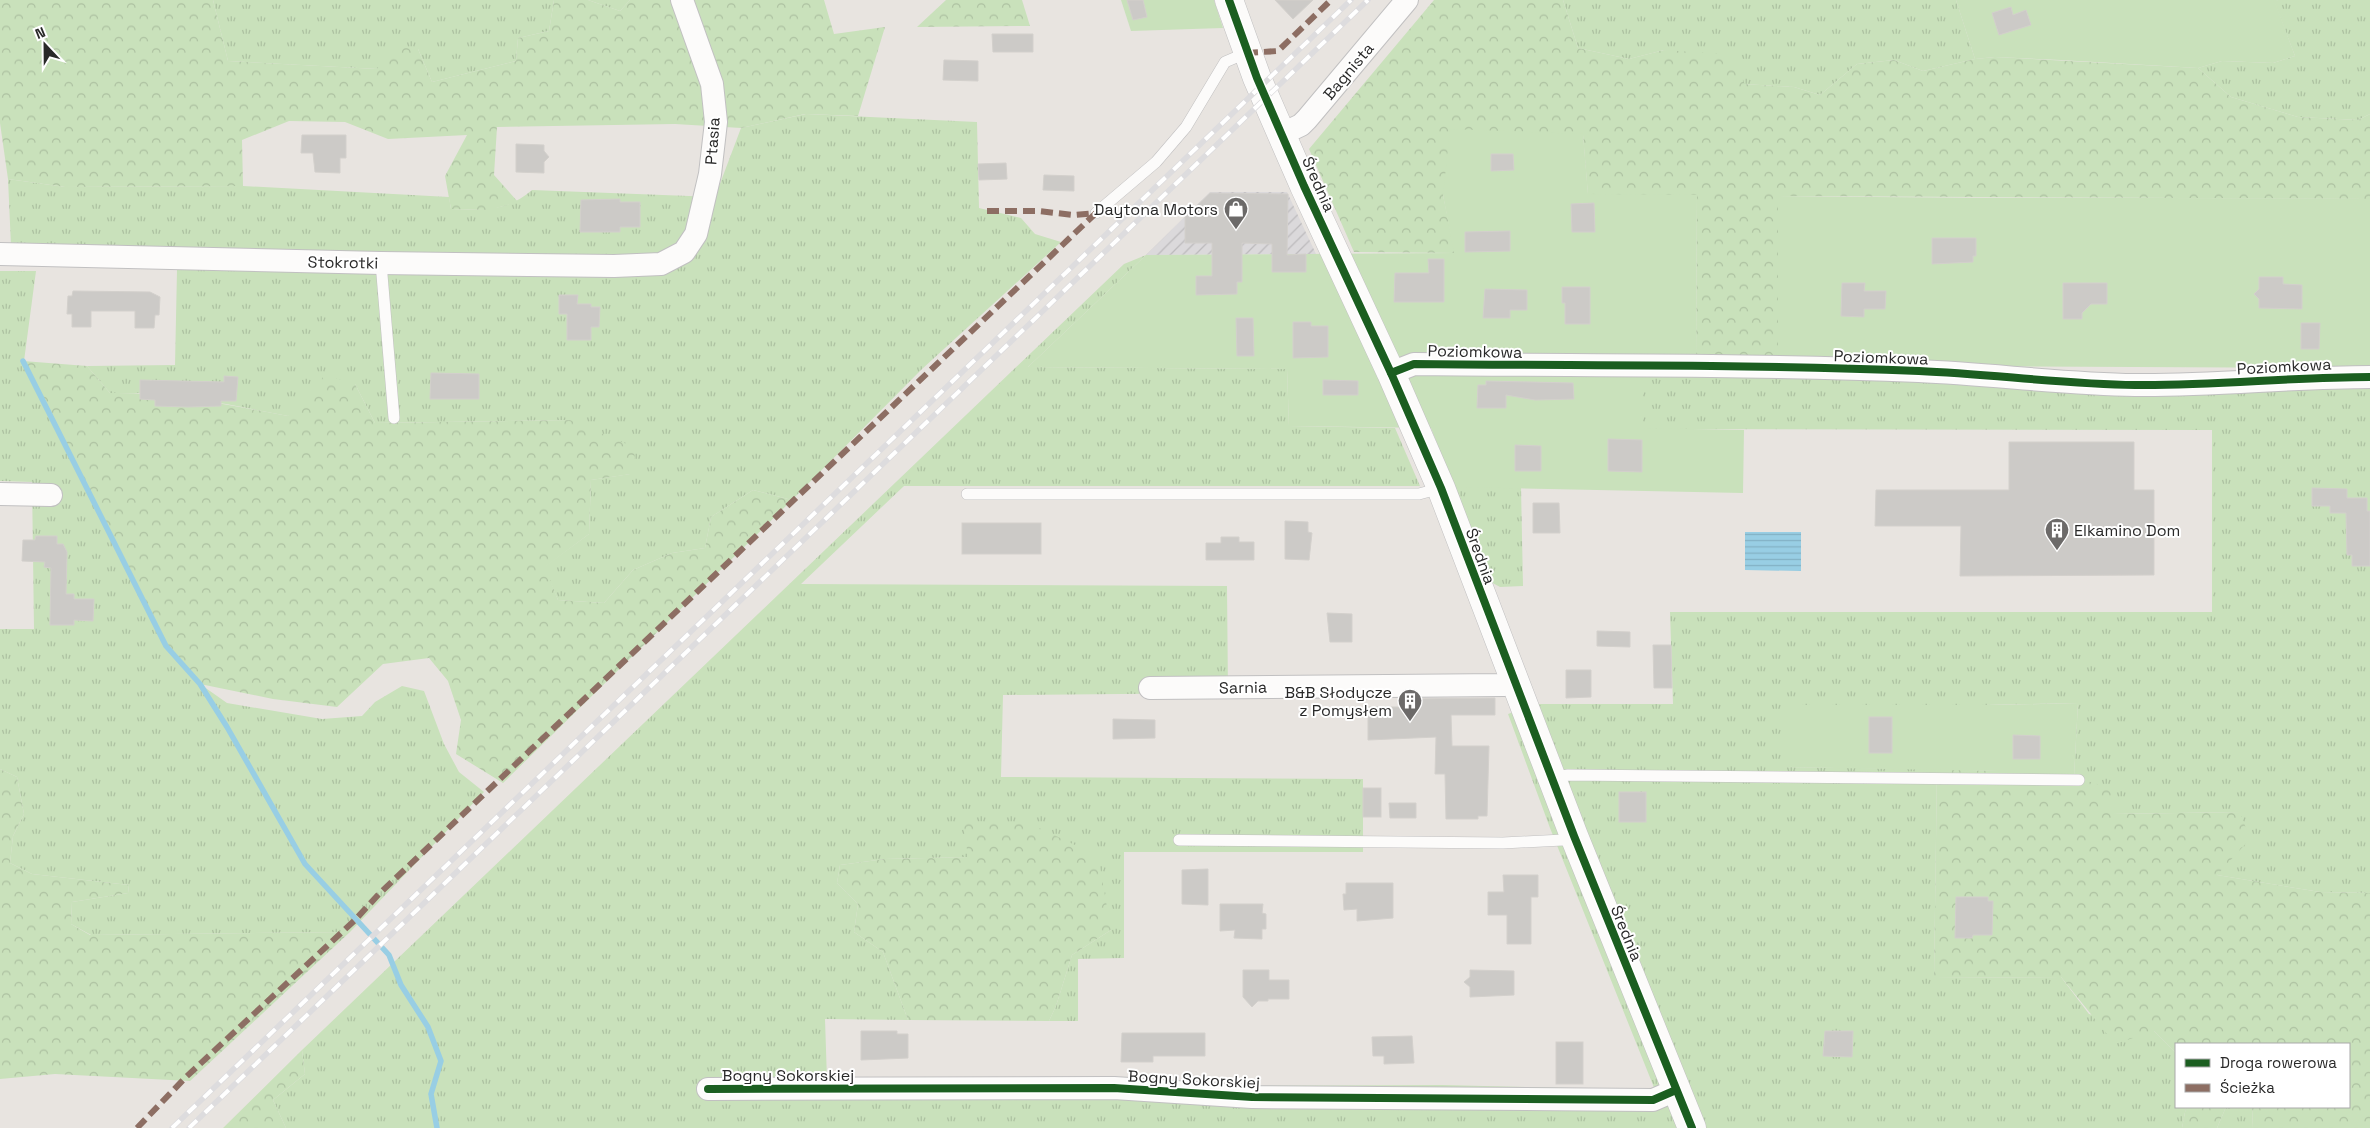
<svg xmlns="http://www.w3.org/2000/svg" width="2370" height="1128" viewBox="0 0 2370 1128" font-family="'Space Grotesk',sans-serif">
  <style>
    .industrial { fill: url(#industrial-furrows) }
    .grass { fill: url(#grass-tufts) }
    .forest { fill: url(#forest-crowns) }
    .park { fill: #c9e1bb }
    .water { fill: url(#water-rules) }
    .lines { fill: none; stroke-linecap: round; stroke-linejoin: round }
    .stream { stroke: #98cee4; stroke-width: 5.5 }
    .building { fill: #cccac7; stroke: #d3d0cc }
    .service-casing { stroke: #c1c0c1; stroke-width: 12 }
    .minor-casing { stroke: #c1c0c1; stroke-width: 24 }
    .tertiary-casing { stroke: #c1c0c1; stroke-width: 29 }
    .service { stroke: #fcfbfa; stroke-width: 11 }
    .minor { stroke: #fcfbfa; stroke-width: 22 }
    .tertiary { stroke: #fcfbfa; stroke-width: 28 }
    .rail-casing { stroke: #dddcde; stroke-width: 5.5 }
    .rail { stroke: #fff; stroke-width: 4; stroke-dasharray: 11; stroke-linecap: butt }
    .quiet { stroke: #8d6e63; stroke-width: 6; stroke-dasharray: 12 6; stroke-linecap: butt }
    .cycleway-casing { stroke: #fff; stroke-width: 11 }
    .cycleway { stroke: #1b5e20; stroke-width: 8 }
    .labels { text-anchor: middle; stroke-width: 4; stroke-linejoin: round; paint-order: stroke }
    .street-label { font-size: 16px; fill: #292929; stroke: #fff }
    .poi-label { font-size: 16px; fill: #292929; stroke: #fff; text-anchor: end }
  </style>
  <defs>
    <pattern id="industrial-furrows" width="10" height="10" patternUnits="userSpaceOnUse" patternTransform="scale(1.25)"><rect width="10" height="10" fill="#dbd9db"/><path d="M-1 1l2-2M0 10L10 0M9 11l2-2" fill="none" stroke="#bcbabc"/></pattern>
    <pattern id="grass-tufts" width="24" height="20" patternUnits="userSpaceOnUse" patternTransform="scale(1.25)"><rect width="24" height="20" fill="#c9e1bb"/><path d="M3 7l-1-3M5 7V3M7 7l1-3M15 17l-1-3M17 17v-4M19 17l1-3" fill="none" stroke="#adc1a1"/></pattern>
    <pattern id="forest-crowns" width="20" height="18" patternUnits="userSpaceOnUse" patternTransform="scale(1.25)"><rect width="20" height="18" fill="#c9e1bb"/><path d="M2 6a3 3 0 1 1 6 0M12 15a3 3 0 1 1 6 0" fill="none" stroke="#adc1a1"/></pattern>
    <pattern id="water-rules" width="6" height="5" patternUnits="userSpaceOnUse" patternTransform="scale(1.25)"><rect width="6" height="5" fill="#98cee4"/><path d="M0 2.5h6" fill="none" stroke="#83b1c4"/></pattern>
  </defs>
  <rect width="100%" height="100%" fill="#e8e4e0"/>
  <path class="industrial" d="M1210 192H1287L1316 254 1146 255Z"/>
  <g class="grass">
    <path d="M213 0H554L549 31 518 38 516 61 432 82 418 49 377 69 228 61Z"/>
    <path d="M588 0H630L620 11Z"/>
    <path d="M1563 0H1956L1975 59 1923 71 1894 60 1857 64 1820 95 1794 87 1744 84 1664 50 1629 59 1578 48Z"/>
    <path d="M2278 0H2370V114L2358 120 2298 117 2231 97 2198 68 2222 61 2273 63 2295 56 2274 1Z"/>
    <path d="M806 114 977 122 979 208 1021 218 1035 234 1061 242 921 370 792 500 753 490 711 517 705 548 672 553 633 570 604 603 558 600 544 567 589 534 591 480 630 474 570 420 375 423 355 384 288 416 226 404 140 393H110L87 366 175 365 177 270 173 249 11 246 8 179 65 187 243 186 449 197 451 209C483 210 507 212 532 190L715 197 741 128Z"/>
    <path d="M1146 255 1028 367 1287 369 1289 426 1395 428 1420 486H904L801 584 1227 586 1228 693 1003 695 1001 777 1363 779V852H1124V958L1078 959V1021H1049L1056 1006 1072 955 1111 930 964 822 969 857 885 859 840 865 837 883 858 904 854 932 883 952 908 1020 825 1019 827 1080 1220 1086 1442 1085 1655 1090 1550 828 1508 714 1536 704H1673L1670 612H2212V430L1643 429V374L2370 386V893L2320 892 2217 875 2240 812 2113 814 2074 777 2078 703 1985 705 1782 767 1937 769 1934 978 2061 977 2089 1014 2154 1031 2176 1053V1107H2186L2182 1128H286L273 1100 305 1074 302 1050 1124 264Z"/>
    <path d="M0 271H36L24 361 166 646 200 684 227 703 322 719 362 716 375 702 402 686 424 691 444 744 459 772 484 792 350 932 91 935 71 924 72 902 128 893 129 885 32 874 10 863 13 836 24 814 17 777 0 769V629H34L32 482 0 481Z"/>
    <path d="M1454 487H1521L1523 586 1500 587 1489 581Z"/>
    <path d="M2226 1107H2252L2253 1128H2217Z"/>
  </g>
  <g class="forest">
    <path d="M0 0H213L228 61 377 69 395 47 418 49 432 82 516 61 518 38 549 31 554 0H588L620 11 630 0H824L834 34 885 27 858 116 805 114 741 128 675 124 497 127 494 175 518 202 489 210 451 209 445 176 467 135 388 139 345 122 289 121 242 140 243 186 65 187 8 179 0 123Z"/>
    <path d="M946 0H1022L1030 26 917 27Z"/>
    <path d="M1434 0H1563L1578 48 1629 59 1664 50 1735 55 1744 84 1794 87 1820 95 1857 64 1894 60 1923 71 1975 59 1995 57 2198 68 2231 97 2298 117 2358 120 2370 114V199L1778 196V361L1696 360 1697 195H1588L1583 135 1443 195 1455 253 1354 252 1309 149Z"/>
    <path d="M23 361 87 366 110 393C170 392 229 405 288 416L325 375 355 384 375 423 570 420 636 448 631 474 591 480 589 534 545 567 558 600 604 603 633 570 672 553 705 548 711 517 753 490 792 500 503 783 456 754 461 720 448 681 429 658 383 664 337 707 273 699 200 684 166 646Z"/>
    <path d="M0 769 17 777 24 814 13 836 10 863 32 874 129 885 128 893 72 902 71 924 90 935 350 932 190 1081 55 1074 0 1079Z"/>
    <path d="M1937 769 1999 771V775L2074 777 2114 789V814L2240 812 2250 839 2217 875 2320 892 2370 893V1128H2253L2252 1107H2349V1044H2176V1053L2154 1031 2115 1044 2061 977 1934 978Z"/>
    <path d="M963 821 1031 824 1098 856 1111 930 1072 955 1056 1006 1049 1021 908 1020 883 952 854 932 858 904 837 883 840 865 885 859 968 857Z"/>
    <path d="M302 1050 305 1074 273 1100 286 1128H223Z"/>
    <path d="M2186 1107H2226L2217 1128H2182Z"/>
  </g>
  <g class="park">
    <path d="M1121 0H1214L1223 28 1131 31Z"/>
    <path d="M1956 0H2278L2275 2 2295 56 2273 63 2222 61 2198 68 2060 60 1995 57 1975 59Z"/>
    <path d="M1450 129 1583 134 1588 194 1697 195 1696 360 1643 359V428L1744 430 1743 493 1454 487 1431 428 1289 426 1287 369 1028 367 1146 255 1454 253 1443 195Z"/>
    <path d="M1778 196C1975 199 2173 197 2370 199V368L1922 366 1778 361Z"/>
    <path d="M2078 703 2074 777 1999 776 1998 771 1782 767V705H1998Z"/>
  </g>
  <path class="water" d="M1745 532H1801V571L1745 570Z"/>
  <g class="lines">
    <path class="stream" d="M23 361 166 646 200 684 227 727 305 864 389 955 401 985 428 1027 441 1061 431 1094 437 1128"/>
  </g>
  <g class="building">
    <path d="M1127 0H1143L1147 17 1133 20Z"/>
    <path d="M1275 0H1313L1293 19Z"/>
    <path d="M2011 7 2013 15 2026 10 2031 25 1999 35 1992 13Z"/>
    <path d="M992 34H1033V52H993Z"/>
    <path d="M944 60 978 61V81L943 80Z"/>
    <path d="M302 135H346V158H340V173L315 172 313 153H301Z"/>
    <path d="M516 144 544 145V151L549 157 544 162V173L516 172Z"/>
    <path d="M1491 154H1513L1514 170 1491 171Z"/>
    <path d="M1006 163 1007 179 979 180 978 164Z"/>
    <path d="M1044 175 1074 176V191L1043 190Z"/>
    <path d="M1210 193 1288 194 1287 255 1306 254V272H1272V244L1242 243V282H1237V294L1196 295V276H1212V243H1185V217Z"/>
    <path d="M620 199V202H640V227H620V232H580L581 200Z"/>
    <path d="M1594 203 1595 232H1572L1571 204Z"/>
    <path d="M1510 231V251L1465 252V232Z"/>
    <path d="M1932 238H1976V256H1973V262L1932 264Z"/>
    <path d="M1428 259H1444V302H1394L1395 273H1429Z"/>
    <path d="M2259 277H2283V284L2302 285V309L2259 308V299L2254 294 2259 289Z"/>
    <path d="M1842 283H1865L1864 291H1886L1885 309H1864V317L1841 316Z"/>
    <path d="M2063 283H2107V304H2091L2082 313V319H2063Z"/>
    <path d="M1562 287H1590V324H1565V303H1562Z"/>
    <path d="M1485 289 1527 290V310H1510V318H1483Z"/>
    <path d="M73 291 150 292 160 297 159 315H155L154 328H135V311H91V327H72V314H67L68 296H72Z"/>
    <path d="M559 295H578L577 304H591V307H600L599 327H591V340H567V314H559Z"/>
    <path d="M1236 318H1253L1254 356H1237Z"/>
    <path d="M1293 322H1311V326H1328V357L1293 358Z"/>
    <path d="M2301 323H2320L2319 349H2301Z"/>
    <path d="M431 373 479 374V399H430Z"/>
    <path d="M224 376 238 377 236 401H221V406L188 407 155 406V400L140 399V380L224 382Z"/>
    <path d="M1323 380 1358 381V395H1323Z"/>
    <path d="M1486 381 1573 383 1574 399 1535 400 1506 395V408H1477L1478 385H1486Z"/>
    <path d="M1608 439 1642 440V472L1608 471Z"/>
    <path d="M2009 442H2134V490H2154V575L1960 576 1961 526H1875L1876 490H2009Z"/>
    <path d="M1515 445 1541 446V471H1515Z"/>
    <path d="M2312 488 2347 489V498H2367V511H2370V566H2352V555H2347L2346 513H2330V506H2312Z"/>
    <path d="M1533 503H1559L1560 533H1533Z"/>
    <path d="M1285 521 1308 522V532L1312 533 1309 560 1285 559Z"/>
    <rect x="962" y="523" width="79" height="31"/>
    <path d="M36 536H57V544H63L67 552 66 594H74V599H94L93 621 74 620V625H50L51 568 44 567 45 562 22 561 23 540H35Z"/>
    <path d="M1221 537H1239V542H1254V560H1206V543H1221Z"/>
    <path d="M1327 613 1352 614V642H1330Z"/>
    <path d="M1597 631 1630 632V647L1597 646Z"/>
    <path d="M1653 645H1671L1672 688H1654Z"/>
    <path d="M1566 670H1591V697L1566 698Z"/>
    <path d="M1495 698V715H1451L1452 746H1489L1487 816H1478V819H1446L1445 774H1435L1436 737 1368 740V707H1405V699Z"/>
    <rect x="1869" y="717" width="23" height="36"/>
    <path d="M1113 719 1155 720V738L1113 739Z"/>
    <path d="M2013 735 2040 736V759H2013Z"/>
    <rect x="1363" y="788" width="18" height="29"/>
    <rect x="1619" y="792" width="27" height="30"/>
    <path d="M1389 803H1416V818H1390Z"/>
    <path d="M1208 869V905L1182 904V870Z"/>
    <path d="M1503 875H1538V897H1531V944H1507V915H1488V892H1504Z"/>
    <path d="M1346 883H1393V918L1357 921V909L1344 910 1343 894H1346Z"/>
    <path d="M1956 897H1988V901H1993L1992 935H1973L1972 938H1955Z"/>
    <path d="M1220 904H1263L1262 913 1266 914V929H1262V939L1234 938 1235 930 1220 931Z"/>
    <path d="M1243 970H1269V980H1289V999H1268V1001H1258L1252 1007 1243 997Z"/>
    <path d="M1470 970 1514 971V995L1470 997V987L1464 982 1470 977Z"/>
    <path d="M861 1031H897V1034H908V1058L861 1060Z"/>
    <path d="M1825 1031H1853L1852 1057 1823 1056Z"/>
    <path d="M1122 1033H1205V1056H1153V1062H1121Z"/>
    <path d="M1412 1036 1414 1063 1384 1064V1056H1373L1372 1037Z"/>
    <rect x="1556" y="1042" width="27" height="42"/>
  </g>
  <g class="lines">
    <defs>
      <g id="service">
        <path d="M1096 213 1156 162 1186 127 1225 62 1246 53"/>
        <path d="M381 263 394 418"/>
        <path d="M967 494H1419L1441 488"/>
        <path d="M1551 778 1568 775 2079 780"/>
        <path d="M1179 840 1503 843 1563 840 1574 836"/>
      </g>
      <g id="minor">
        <path d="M1282 134 1301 125 1307 119 1407 0"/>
        <path d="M0 254 381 263 614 266 661 264 684 252 696 234 710 174 716 122 712 84 682 0"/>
        <path d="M1391 373 1414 364C1582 366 1751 364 1919 371 1991 374 2062 384 2135 385 2213 386 2291 377 2370 377"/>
        <path d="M0 494 51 495"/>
        <path d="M1150 688 1503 685 1515 681"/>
        <path d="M708 1089 1114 1088 1252 1097 1653 1100 1676 1090"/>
      </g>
      <path id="tertiary" d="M1229 0 1257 78 1304 186 1391 373 1441 488 1574 836 1692 1128"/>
    </defs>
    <use href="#service" class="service-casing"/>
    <use href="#minor" class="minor-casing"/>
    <use href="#tertiary" class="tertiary-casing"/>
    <use href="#service" class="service"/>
    <use href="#minor" class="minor"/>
    <use href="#tertiary" class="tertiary"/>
    <defs>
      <g id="rail">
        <path d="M172 1128 1351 0"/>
        <path d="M189 1128 1368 0"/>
      </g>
    </defs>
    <use href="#rail" class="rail-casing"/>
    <use href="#rail" class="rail"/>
    <g class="quiet">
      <path d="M1246 53 1278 51 1331 0"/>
      <path d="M987 211H1038L1074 215 1096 213"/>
      <path d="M137 1128 186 1077 355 920 379 894 1096 213"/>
    </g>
    <defs>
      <g id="cycleway">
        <path d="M1229 0 1257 78 1304 186 1391 373 1441 488 1574 836 1692 1128"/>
        <path d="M1391 373 1414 364C1582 366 1751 364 1919 371 1991 374 2062 384 2135 385 2213 386 2291 377 2370 377"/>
        <path d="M708 1089 1114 1088 1252 1097 1653 1100 1676 1090"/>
      </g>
    </defs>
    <use href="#cycleway" class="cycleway-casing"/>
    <use href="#cycleway" class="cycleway"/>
  </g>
  <defs>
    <symbol id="shop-pin" viewBox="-11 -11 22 30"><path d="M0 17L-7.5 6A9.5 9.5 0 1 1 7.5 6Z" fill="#6c6a69" stroke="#fff"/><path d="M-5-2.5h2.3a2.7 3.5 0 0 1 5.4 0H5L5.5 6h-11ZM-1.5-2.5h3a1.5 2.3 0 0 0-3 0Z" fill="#fff"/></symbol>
    <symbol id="building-pin" viewBox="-11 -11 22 30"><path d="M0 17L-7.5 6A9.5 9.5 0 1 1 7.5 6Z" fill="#6c6a69" stroke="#fff"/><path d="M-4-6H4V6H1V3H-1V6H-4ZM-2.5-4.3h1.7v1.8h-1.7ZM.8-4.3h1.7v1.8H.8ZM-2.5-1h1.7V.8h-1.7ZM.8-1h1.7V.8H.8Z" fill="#fff"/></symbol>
  </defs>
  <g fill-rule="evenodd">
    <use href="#shop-pin" x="1222" y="195" width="28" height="38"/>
    <use href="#building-pin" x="2043" y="516" width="28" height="38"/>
    <use href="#building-pin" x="1396" y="687" width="28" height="38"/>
  </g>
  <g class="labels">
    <g class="street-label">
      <text transform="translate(1348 71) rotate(-50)" y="6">Bagnista</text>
      <text transform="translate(712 141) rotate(-86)" y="6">Ptasia</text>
      <text transform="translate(1319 184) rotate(66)" y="6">Średnia</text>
      <text transform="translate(343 262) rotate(1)" y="6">Stokrotki</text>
      <text transform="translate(1475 351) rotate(1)" y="6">Poziomkowa</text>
      <text transform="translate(1881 357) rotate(2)" y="6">Poziomkowa</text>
      <text transform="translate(2284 366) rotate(-3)" y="6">Poziomkowa</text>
      <text transform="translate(1481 556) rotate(70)" y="6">Średnia</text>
      <text transform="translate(1243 687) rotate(-1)" y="6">Sarnia</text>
      <text transform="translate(1627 933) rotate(68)" y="6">Średnia</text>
      <text x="788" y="1081">Bogny Sokorskiej</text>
      <text transform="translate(1194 1079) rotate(3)" y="6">Bogny Sokorskiej</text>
    </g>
    <g class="poi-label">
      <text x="1218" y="215">Daytona Motors</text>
      <text x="2074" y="536" text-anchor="start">Elkamino Dom</text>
      <text x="1392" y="698">B&amp;B Słodycze<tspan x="1392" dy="18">z Pomysłem</tspan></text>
    </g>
  </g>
  <rect x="2175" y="1043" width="175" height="65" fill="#ffffff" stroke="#a9a9a9"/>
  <rect x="2185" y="1059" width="25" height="8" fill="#1b5e20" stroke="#a9a9a9"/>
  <text x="2220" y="1068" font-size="15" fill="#292929">Droga rowerowa</text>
  <rect x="2185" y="1084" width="25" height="8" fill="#8d6e63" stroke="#a9a9a9"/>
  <text x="2220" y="1093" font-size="15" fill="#292929">Ścieżka</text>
  <g transform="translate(45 45) rotate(338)" stroke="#ffffff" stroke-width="4" paint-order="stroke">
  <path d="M0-4L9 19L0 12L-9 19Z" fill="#292929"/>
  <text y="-8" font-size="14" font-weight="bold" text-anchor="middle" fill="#292929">N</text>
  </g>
</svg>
